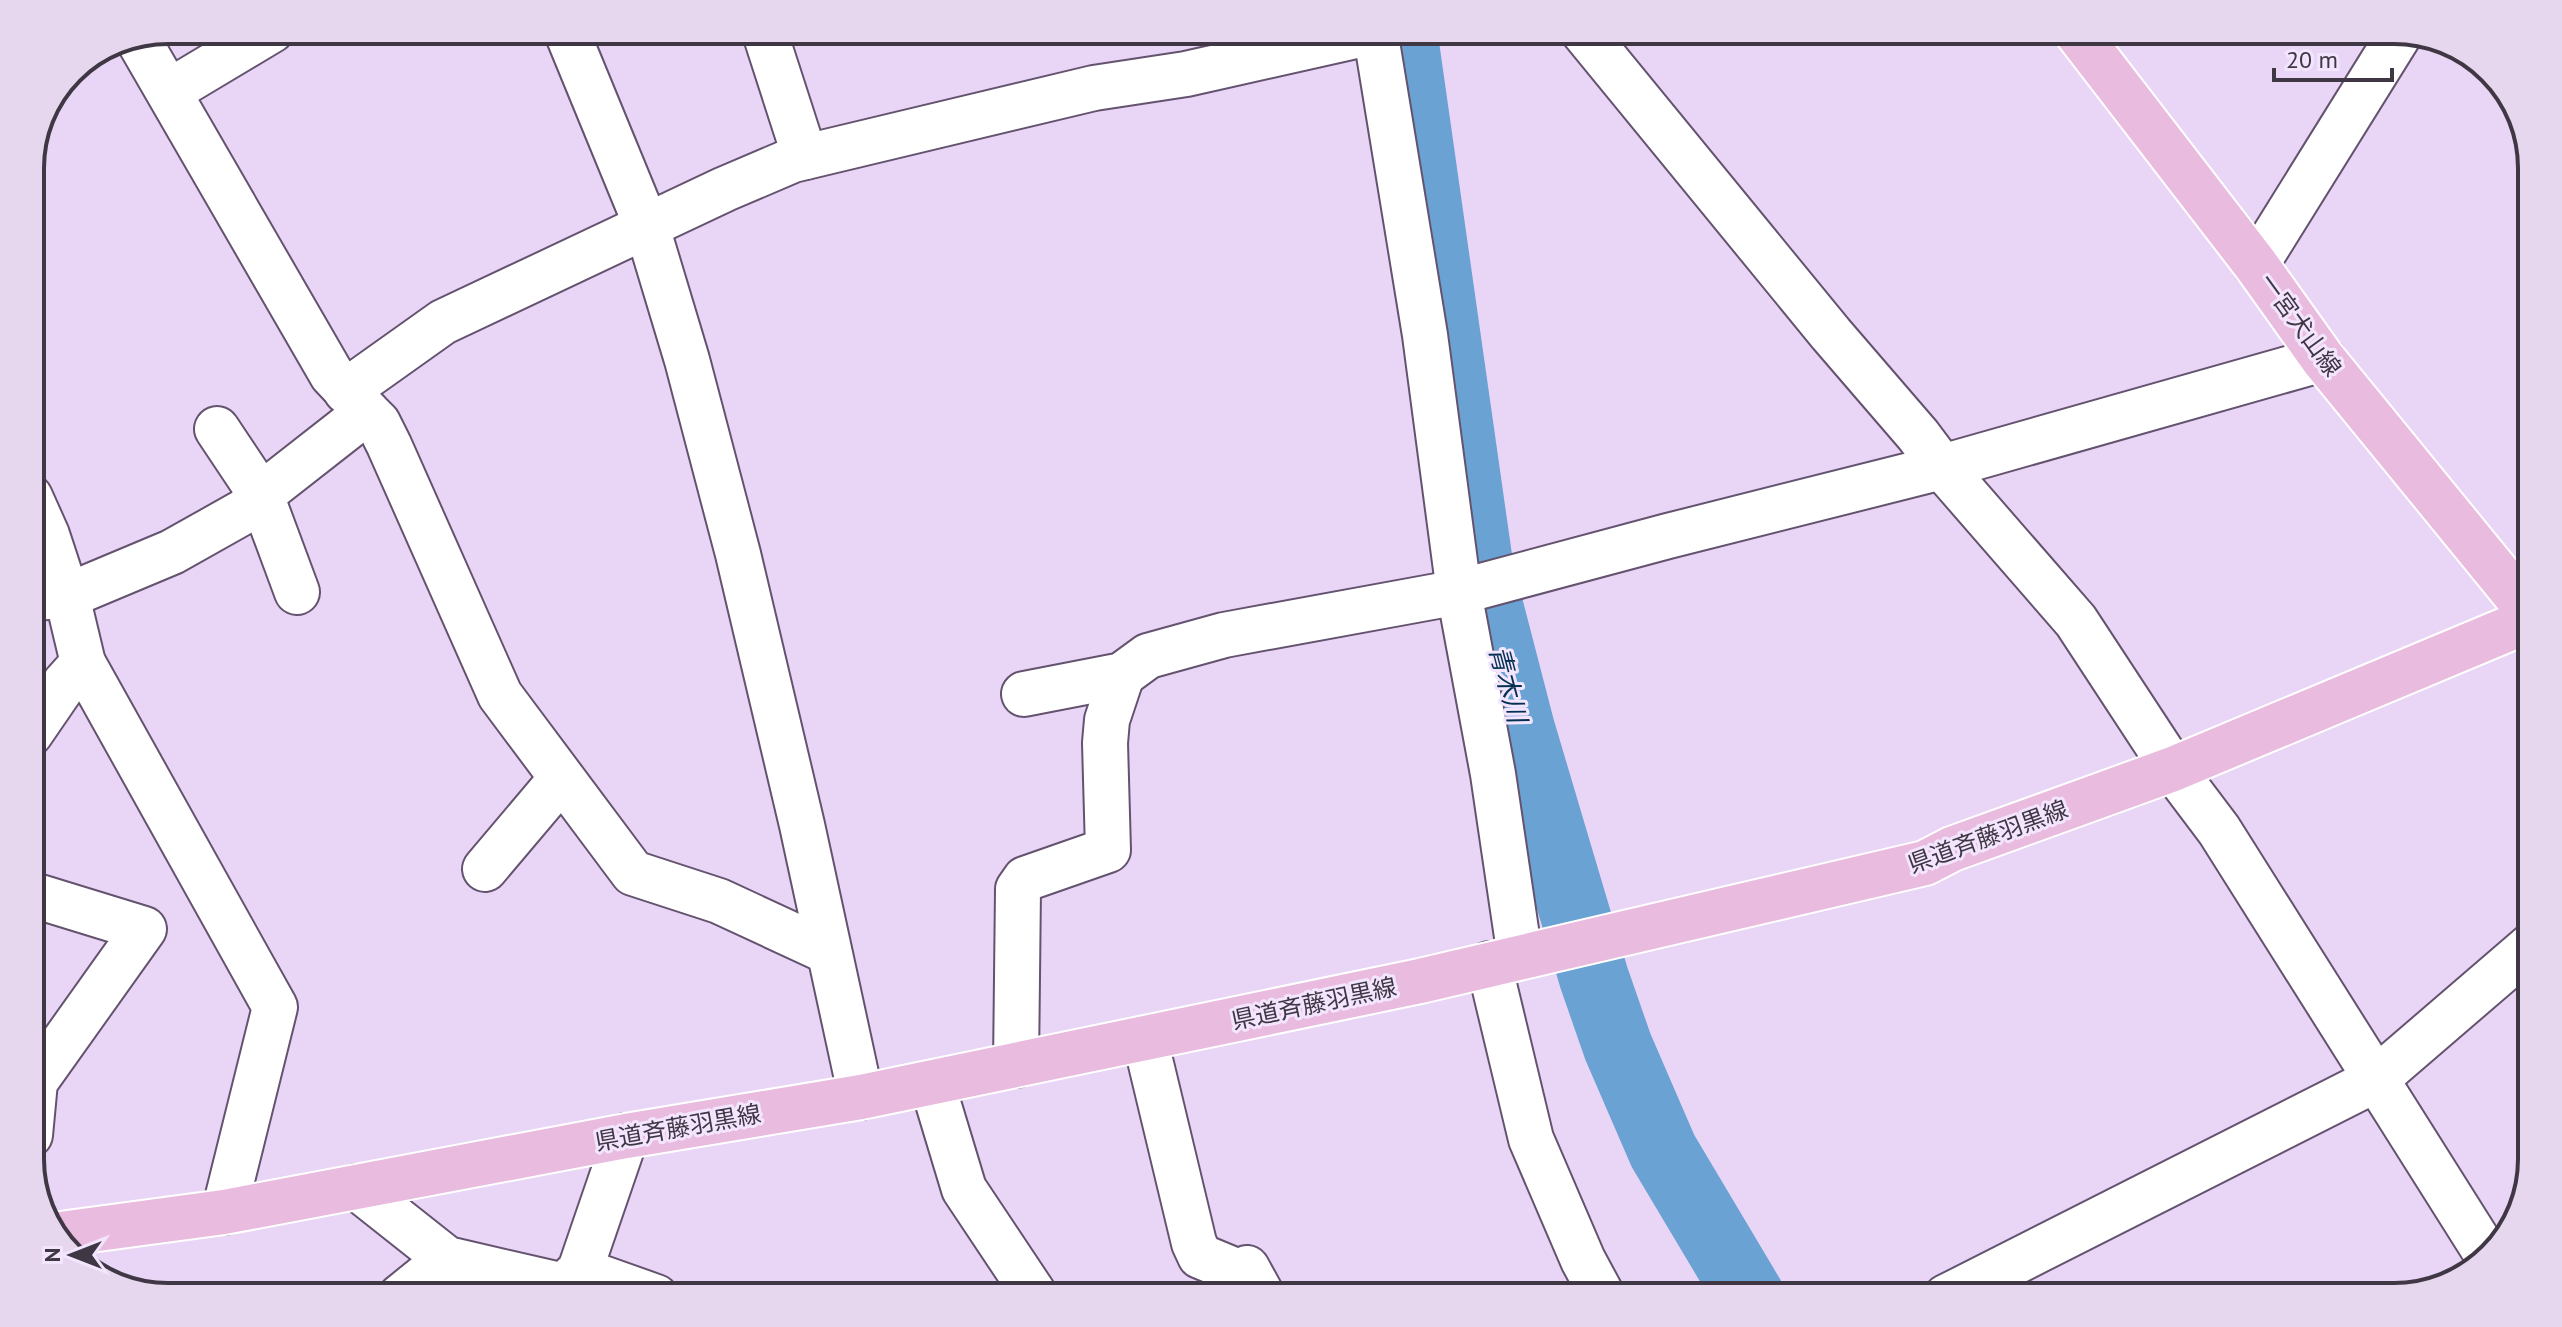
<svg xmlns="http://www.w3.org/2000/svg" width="2562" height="1327" viewBox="0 0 2562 1327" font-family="'PT Sans','Noto Sans JP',sans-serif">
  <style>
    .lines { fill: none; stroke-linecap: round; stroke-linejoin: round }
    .river { stroke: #6ba2d4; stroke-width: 70 }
    .minor-casing { stroke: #64536f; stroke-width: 48 }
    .major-casing { stroke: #fff; stroke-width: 48 }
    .minor { stroke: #fff; stroke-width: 44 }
    .major { stroke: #e9bbde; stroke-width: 44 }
    .labels { text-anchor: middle; stroke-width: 6; stroke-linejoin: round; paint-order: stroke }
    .street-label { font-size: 24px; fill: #3f3744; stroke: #f4e5fe }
    .water-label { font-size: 26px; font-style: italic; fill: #033050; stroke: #f4e5fe }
    .rim { fill: none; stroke: #3f3744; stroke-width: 4 }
  </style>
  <rect width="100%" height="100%" fill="#e9d6f6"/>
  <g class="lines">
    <path class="river" d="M1402 30 1479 571 1520 729 1594 978 1618 1047 1663 1151 1750 1297"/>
    <defs>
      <g id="minor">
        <path d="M566 30 647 227 687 360 738 554 802 825 861 1097"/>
        <path d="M764 30 805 157"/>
        <path d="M1375 30 1425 335 1459 592 1493 774 1520 957"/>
        <path d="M1582 30 1831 334 1918 435 1942 467 2076 621 2173 769 2219 830 2487 1255"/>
        <path d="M170 91 272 30"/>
        <path d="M2256 265 2401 32"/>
        <path d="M346 391 443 322 725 189 793 160 1094 88 1186 74 1382 30"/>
        <path d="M367 412 378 423 389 445 500 695 633 873 719 901 829 952"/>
        <path d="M217 429 261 495 297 592"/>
        <path d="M30 497 47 535 67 596 83 663 275 1007 224 1212"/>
        <path d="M30 598 67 596 172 552 245 511 261 495 367 412 332 375 136 36"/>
        <path d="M1024 694 1122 675 1148 656 1224 635 1459 592 1668 536 1942 467 2323 359"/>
        <path d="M30 734 65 683 83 663"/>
        <path d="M485 869 561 779"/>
        <path d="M30 894 144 929 35 1082 30 1135"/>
        <path d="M1489 964 1531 1139 1583 1260 1603 1297"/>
        <path d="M1145 1039 1194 1243 1200 1256 1241 1273 1247 1268 1263 1297"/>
        <path d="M1016 1065 1018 889 1025 879 1108 850 1105 743 1107 720 1122 675"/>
        <path d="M932 1083 964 1189 1036 1297"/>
        <path d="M356 1187 447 1259 564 1286"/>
        <path d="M580 1270 656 1297"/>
        <path d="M400 1297 447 1259"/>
        <path d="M560 1297 564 1286 580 1270 626 1136"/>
        <path d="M1946 1297 2375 1080 2532 945"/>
      </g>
      <g id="major">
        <path d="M2075 30 2256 265 2323 359 2532 615"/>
        <path d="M53 1235 224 1212 626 1136 861 1097 1420 981 1925 863 1952 849 2173 769 2532 619"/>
      </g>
    </defs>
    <use href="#minor" class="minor-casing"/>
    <use href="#major" class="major-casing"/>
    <use href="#minor" class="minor"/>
    <use href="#major" class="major"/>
  </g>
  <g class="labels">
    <g class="street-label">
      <text transform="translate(2300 325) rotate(54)" y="8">一宮犬山線</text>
      <text transform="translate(1988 837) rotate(-20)" y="8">県道斉藤羽黒線</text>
      <text transform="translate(1314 1004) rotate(-12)" y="8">県道斉藤羽黒線</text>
      <text transform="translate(678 1128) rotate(-10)" y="8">県道斉藤羽黒線</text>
    </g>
    <g class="water-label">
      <text transform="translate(1508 684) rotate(75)" y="9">青木川</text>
    </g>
  </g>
  <path d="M0 0H2562V1327H0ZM168 44H2394A124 124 0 0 1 2518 168V1159A124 124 0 0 1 2394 1283H168A124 124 0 0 1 44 1159V168A124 124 0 0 1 168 44Z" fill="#e6d7ef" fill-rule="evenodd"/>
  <path class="rim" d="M168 44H2394A124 124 0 0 1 2518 168V1159A124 124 0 0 1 2394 1283H168A124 124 0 0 1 44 1159V168A124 124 0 0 1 168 44Z"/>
  <g transform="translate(72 1255) rotate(270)" stroke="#f4e5fe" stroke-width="6" paint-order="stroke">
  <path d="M0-6L14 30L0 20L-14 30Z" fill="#3f3744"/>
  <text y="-12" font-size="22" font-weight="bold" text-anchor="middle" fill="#3f3744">N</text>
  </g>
  <path d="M2274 68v12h118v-12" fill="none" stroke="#3f3744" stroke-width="4"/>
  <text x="2286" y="68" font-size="24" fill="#3f3744" stroke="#f4e5fe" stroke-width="6" paint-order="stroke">20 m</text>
</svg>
